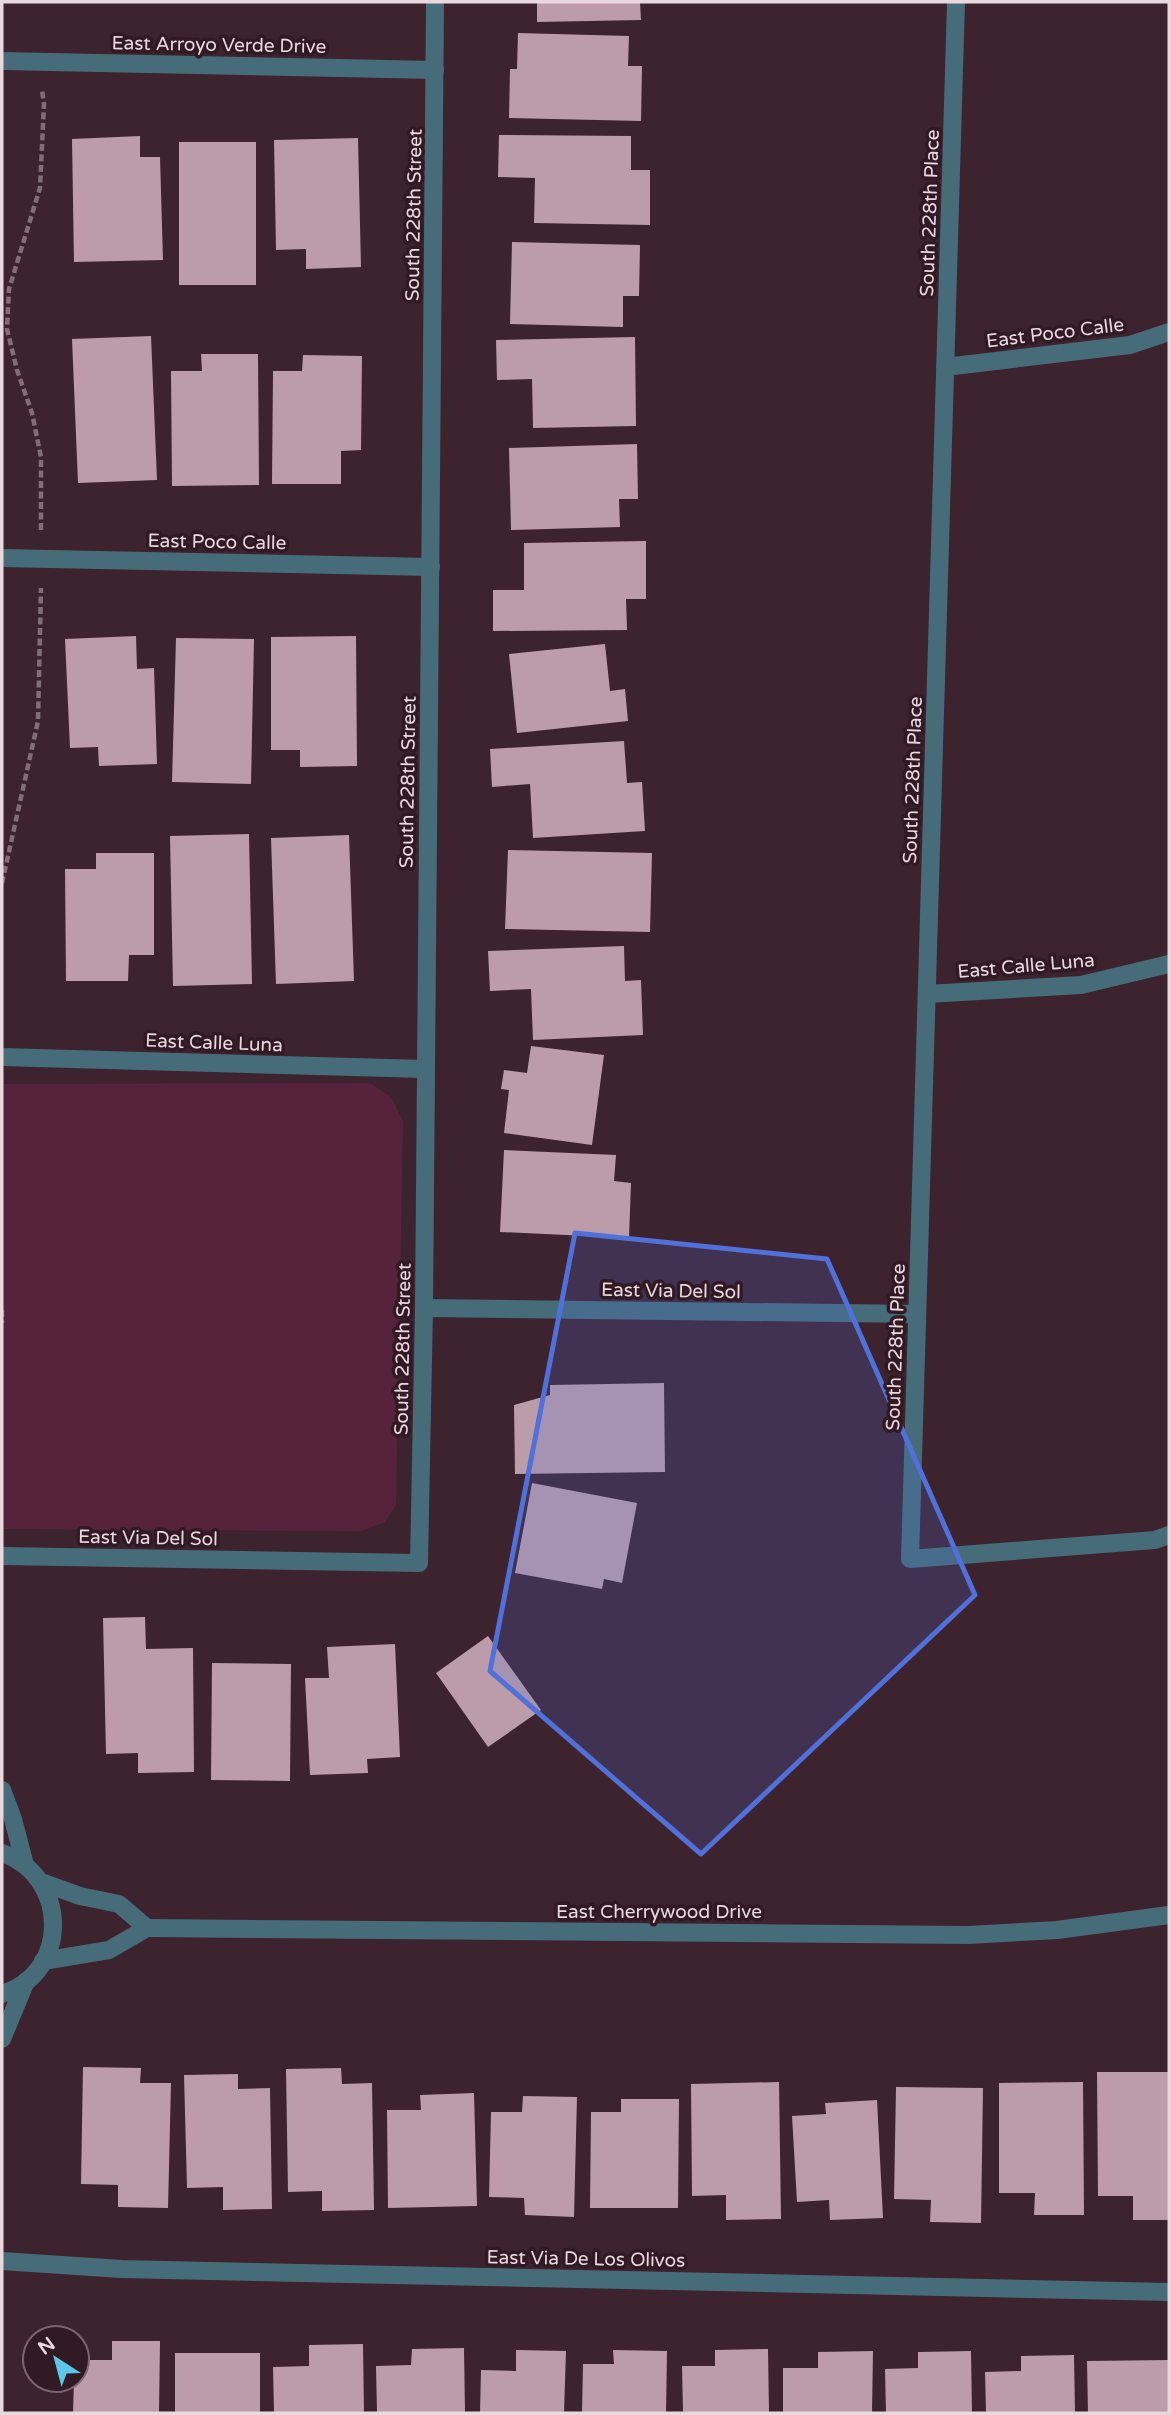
<svg xmlns="http://www.w3.org/2000/svg" width="1171" height="2415" viewBox="0 0 1171 2415" font-family="'Varela Round',sans-serif">
  <style>
    .green { fill: #57233c }
    .building { fill: #bc9ca9 }
    .lines { fill: none; stroke-linecap: round; stroke-linejoin: round }
    .path { stroke: #836e77; stroke-width: 4.5; stroke-dasharray: 7 3.5; stroke-linecap: butt }
    .minor { stroke: #466c79; stroke-width: 18 }
    .marked { fill: #5070da; fill-opacity: 0.2; stroke: #5070da; stroke-width: 5; stroke-linejoin: round }
    .labels { text-anchor: middle; stroke-width: 7; stroke-linejoin: round; paint-order: stroke }
    .street-label { font-size: 19px; fill: #e9d8de; stroke: #321a24 }
  </style>
  <rect width="100%" height="100%" fill="#3c232e"/>
  <path class="green" d="M370 1083 391 1097 403 1121 396 1505 385 1522 361 1531 2 1529V1084Z"/>
  <g class="building">
    <path d="M537 2H640L641 20 537 22Z"/>
    <path d="M518 33 629 36 628 66H642L641 121 509 118 510 69H517Z"/>
    <path d="M499 135 631 136V170H650V225L534 223 535 178 498 177Z"/>
    <path d="M140 136V157H160L163 260 74 262 72 139Z"/>
    <path d="M358 138 361 267 306 269V249L276 250 274 140Z"/>
    <rect x="179" y="142" width="77" height="143"/>
    <path d="M512 242 640 245 639 296H623V327L510 324Z"/>
    <path d="M151 336 157 480 78 483 72 339Z"/>
    <path d="M635 337 636 426 533 428 532 379 497 380 496 340Z"/>
    <path d="M201 354H258L259 485 172 486 171 371H202Z"/>
    <path d="M303 355 362 356 361 450 341 451V484H272L273 371H302Z"/>
    <path d="M637 444 638 499H619L620 527 511 530 509 448Z"/>
    <path d="M646 541V599H626L627 630 493 631V590H524V543Z"/>
    <path d="M136 636 137 669 154 668 157 764 99 766 98 747 70 748 65 639Z"/>
    <path d="M356 636 357 766 300 767V750H271V637Z"/>
    <path d="M176 638 254 639 251 784 172 782Z"/>
    <path d="M605 644 610 691 625 689 628 721 517 733 509 654Z"/>
    <path d="M624 741 627 783 642 782 645 831 533 838 530 784 492 787 490 749Z"/>
    <path d="M249 834 252 984 173 986 170 836Z"/>
    <path d="M349 835 354 981 276 984 271 838Z"/>
    <path d="M508 850 652 853 650 932 505 929Z"/>
    <path d="M96 853H154V955H129L128 981H66L65 869H96Z"/>
    <path d="M624 946 625 981 641 980 643 1035 533 1040 531 989 490 991 488 951Z"/>
    <path d="M531 1046 604 1055 592 1145 504 1133 509 1090 501 1089 504 1070 527 1073Z"/>
    <path d="M504 1150 616 1155 614 1181 631 1183 629 1238 500 1232Z"/>
    <path d="M664 1383 665 1472 515 1474 514 1405 550 1395V1385Z"/>
    <path d="M532 1483 637 1503 622 1583 604 1579 602 1589 515 1573Z"/>
    <path d="M145 1617 146 1649 193 1648 194 1772 138 1773V1753L106 1754 103 1618Z"/>
    <path d="M488 1636 541 1710 488 1747 436 1673Z"/>
    <path d="M395 1644 400 1757 367 1759 368 1773 310 1775 305 1678H329L327 1647Z"/>
    <path d="M212 1663 291 1664 290 1781 211 1780Z"/>
    <path d="M83 2067 141 2068 140 2083H171L168 2208 118 2207V2185L81 2184Z"/>
    <path d="M341 2068 342 2084 372 2083 374 2210 322 2211V2191L288 2192 286 2069Z"/>
    <path d="M1097 2072H1169V2220H1133V2196H1098Z"/>
    <path d="M238 2074V2089L270 2088 272 2209 223 2210V2187L187 2188 184 2075Z"/>
    <path d="M779 2082 781 2219 726 2220V2195L692 2196 691 2084Z"/>
    <path d="M1083 2082 1084 2215H1034L1035 2193H999V2083Z"/>
    <path d="M896 2087 983 2088 981 2223 930 2222 931 2200 894 2199Z"/>
    <path d="M474 2093 477 2206 388 2208 387 2110H421L420 2095Z"/>
    <path d="M523 2096 577 2097 574 2217 525 2215 524 2198 489 2197 491 2112H522Z"/>
    <path d="M621 2099H679L678 2208H590L591 2112H621Z"/>
    <path d="M877 2100 883 2218 830 2220 829 2200 797 2202 792 2116 826 2114 825 2103Z"/>
    <path d="M112 2341H160L159 2413H73L74 2380H77V2360H112Z"/>
    <path d="M363 2344 364 2413H274L273 2367 309 2366V2345Z"/>
    <path d="M464 2348 465 2413H377L376 2366 411 2365 412 2349Z"/>
    <path d="M768 2349 769 2413H683L682 2366H715V2350Z"/>
    <path d="M516 2350 566 2351 564 2413H480L481 2370 516 2371Z"/>
    <path d="M613 2350 667 2351 666 2413H582L583 2364H614Z"/>
    <path d="M873 2351 872 2413H783V2368H818V2352Z"/>
    <path d="M971 2351 972 2413H886L885 2369 918 2368V2352Z"/>
    <rect x="175" y="2353" width="85" height="60"/>
    <path d="M1074 2355 1075 2413H986L985 2372 1021 2371V2356Z"/>
    <path d="M1169 2360V2413H1088L1087 2361Z"/>
  </g>
  <g class="lines">
    <g class="path">
      <path d="M41 530V457L32 413 17 370 7 329 9 289 40 188 44 104 42 90"/>
      <path d="M2 883 38 721 41 588"/>
      <path d="M2 1310V1323"/>
    </g>
    <g class="minor">
      <path d="M956 2 910 1559 1155 1540 1169 1535"/>
      <path d="M2 61 435 70"/>
      <path d="M945 367 1130 345 1169 332"/>
      <path d="M2 558 431 567"/>
      <path d="M927 994 1081 985 1169 964"/>
      <path d="M2 1057 425 1069"/>
      <path d="M424 1308 917 1314"/>
      <path d="M2 1556 419 1563 424 1308 435 2"/>
      <path d="M2 1790 13 1819 25 1865"/>
      <path d="M2 1853C69 1876 71 1973 2 1994"/>
      <path d="M41 1882 80 1896 119 1904 147 1928"/>
      <path d="M147 1928 968 1935 1057 1930 1169 1915"/>
      <path d="M43 1961 109 1950 147 1928"/>
      <path d="M2 2039 26 1981"/>
      <path d="M2 2261 121 2269 1169 2292"/>
    </g>
  </g>
  <path class="marked" d="M575 1233 827 1259 975 1595 701 1854 490 1671Z"/>
  <g class="labels">
    <g class="street-label">
      <text transform="translate(219 44) rotate(1)" y="7">East Arroyo Verde Drive</text>
      <text transform="translate(929 213) rotate(-88)" y="7">South 228th Place</text>
      <text transform="translate(413 215) rotate(-89)" y="7">South 228th Street</text>
      <text transform="translate(1055 332) rotate(-7)" y="7">East Poco Calle</text>
      <text transform="translate(217 541) rotate(1)" y="7">East Poco Calle</text>
      <text transform="translate(912 780) rotate(-88)" y="7">South 228th Place</text>
      <text transform="translate(407 782) rotate(-89)" y="7">South 228th Street</text>
      <text transform="translate(1026 965) rotate(-5)" y="7">East Calle Luna</text>
      <text transform="translate(214 1042) rotate(2)" y="7">East Calle Luna</text>
      <text transform="translate(671 1290) rotate(1)" y="7">East Via Del Sol</text>
      <text transform="translate(895 1347) rotate(-88)" y="7">South 228th Place</text>
      <text transform="translate(402 1349) rotate(-89)" y="7">South 228th Street</text>
      <text transform="translate(148 1537) rotate(1)" y="7">East Via Del Sol</text>
      <text x="659" y="1918">East Cherrywood Drive</text>
      <text transform="translate(586 2258) rotate(1)" y="7">East Via De Los Olivos</text>
    </g>
  </g>
  <rect width="1171" height="2415" fill="none" stroke="#e9d8de" stroke-width="7"/>
  <g transform="translate(56 2359) rotate(324)"><circle r="33" fill="#321a24" stroke="#7b666e" stroke-width="2"/>
  <path d="M0-5L12 26L0 18L-12 26Z" fill="#5cc7e8"/>
  <text y="-10" font-size="19" font-weight="bold" text-anchor="middle" fill="#e9d8de">N</text>
  </g>
</svg>
